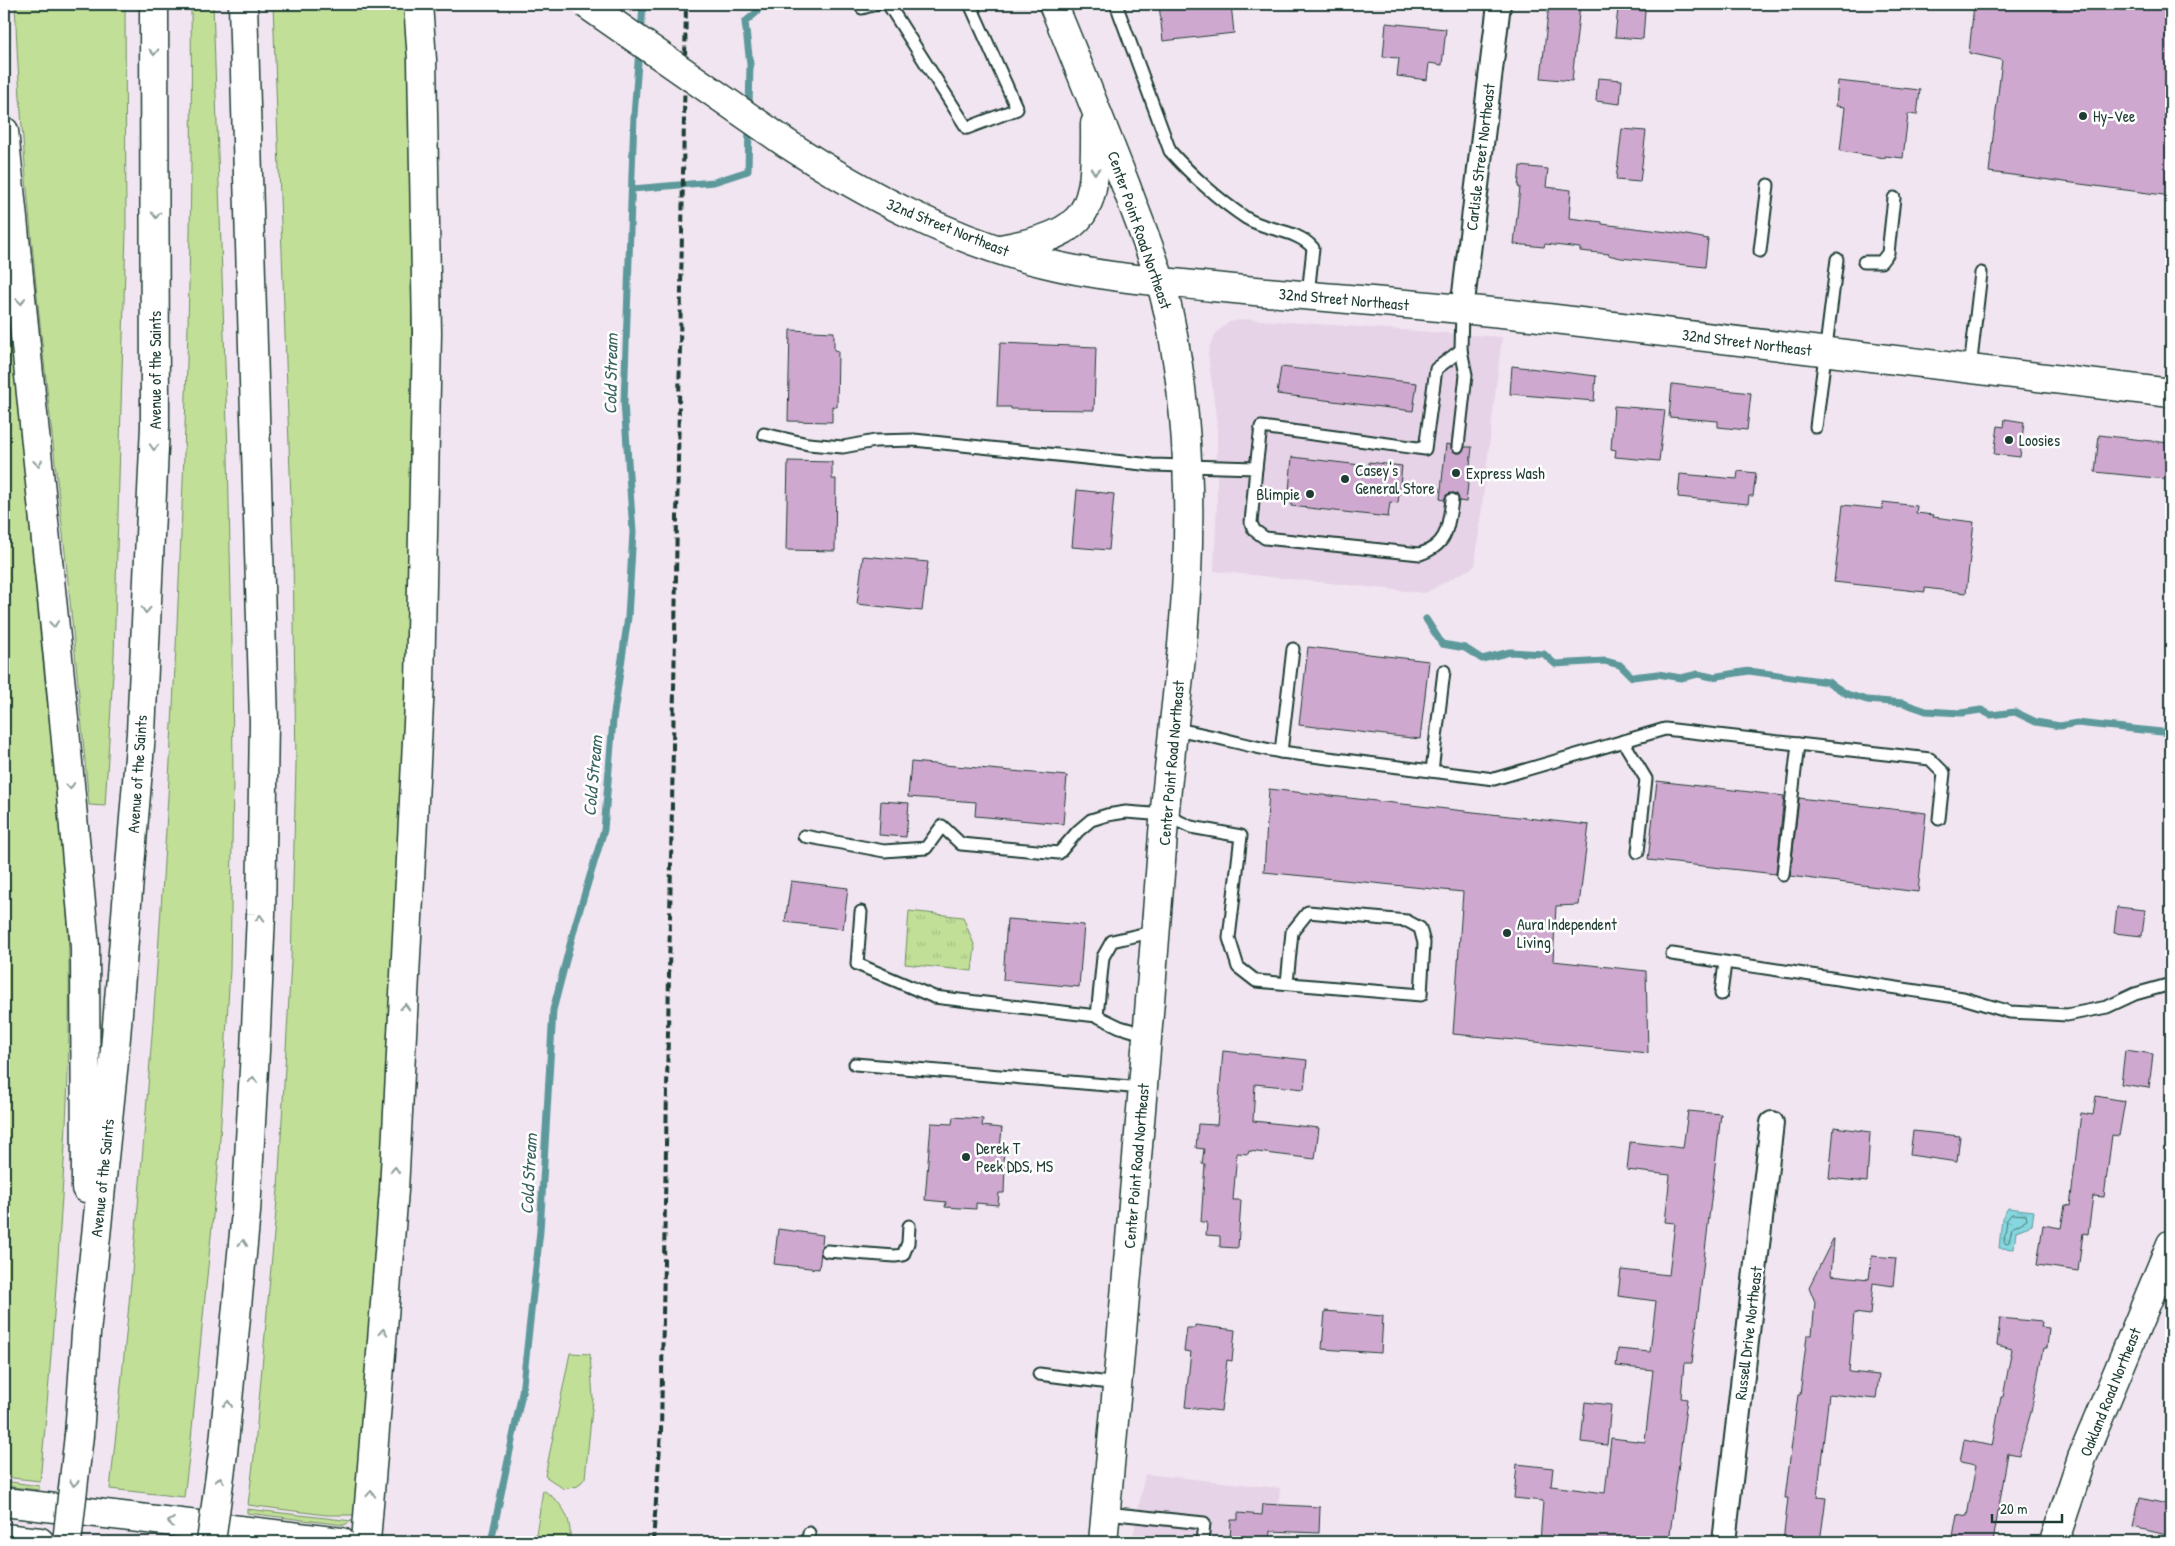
<svg xmlns="http://www.w3.org/2000/svg" width="2175" height="1546" viewBox="0 0 2175 1546" font-family="'Patrick Hand',sans-serif">
  <style>
    .built { fill: #e7d3e7 }
    .grass { fill: #c1df97; stroke: #708e66 }
    .park { fill: url(#park-tufts); stroke: #708e66 }
    .water { fill: url(#water-ripples); stroke: #5d999b }
    .lines { fill: none; stroke-linecap: round; stroke-linejoin: round }
    .shore { stroke: #487b78; stroke-width: 1 }
    .stream { stroke: #5d999b; stroke-width: 7 }
    .building { fill: #cfa8cf; stroke: #1f3d34 }
    .service-casing { stroke: #1f3d34; stroke-width: 15 }
    .minor-casing { stroke: #1f3d34; stroke-width: 26 }
    .tertiary-casing { stroke: #1f3d34; stroke-width: 31 }
    .secondary-casing { stroke: #1f3d34; stroke-width: 31 }
    .motorway-casing { stroke: #1f3d34; stroke-width: 31 }
    .service { stroke: #fff; stroke-width: 11 }
    .minor { stroke: #fff; stroke-width: 22 }
    .tertiary { stroke: #fff; stroke-width: 28 }
    .secondary { stroke: #fff; stroke-width: 28 }
    .motorway { stroke: #fff; stroke-width: 28 }
    .rail { stroke: #1f3d34; stroke-width: 4; stroke-dasharray: 8 4; stroke-linecap: butt }
    .secondary-bridge-casing { stroke: #1f3d34; stroke-width: 31; stroke-linecap: butt }
    .motorway-bridge-casing { stroke: #1f3d34; stroke-width: 31; stroke-linecap: butt }
    .secondary-bridge { stroke: #fff; stroke-width: 28 }
    .motorway-bridge { stroke: #fff; stroke-width: 28 }
    .oneway { stroke: #8f9e9a }
    .poi-dot { fill: #1f3d34; stroke: #fff; stroke-width: 2 }
    .labels { text-anchor: middle; stroke-width: 5; stroke-linejoin: round; paint-order: stroke }
    .poi-label { font-size: 16px; fill: #1f3d34; stroke: #fff; text-anchor: start }
    .street-label { font-size: 16px; fill: #1f3d34; stroke: #fff }
    .water-label { font-size: 18px; font-style: italic; fill: #39645f; stroke: #fff }
  </style>
  <defs>
    <pattern id="park-tufts" width="24" height="20" patternUnits="userSpaceOnUse" patternTransform="scale(1.25)"><rect width="24" height="20" fill="#c1df97"/><path d="M3 7l-1-3M5 7V3M7 7l1-3M15 17l-1-3M17 17v-4M19 17l1-3" fill="none" stroke="#a5c083"/></pattern>
    <pattern id="water-ripples" width="26" height="14" patternUnits="userSpaceOnUse" patternTransform="scale(1.25)"><rect width="26" height="14" fill="#86d7df"/><path d="M2 4q2-2 4 0t4 0M15 11q2-2 4 0t4 0" fill="none" stroke="#73b9c0"/></pattern>
  </defs>
  <rect width="100%" height="100%" fill="#f1e5f1"/>
  <filter id="ink" filterUnits="userSpaceOnUse"><feTurbulence type="fractalNoise" baseFrequency=".02" numOctaves="2"/><feDisplacementMap in="SourceGraphic" scale="10" xChannelSelector="R" yChannelSelector="G"/><feConvolveMatrix kernelMatrix="1 2 1 2 8 2 1 2 1" color-interpolation-filters="sRGB"/></filter>
  <g filter="url(#ink)">
    <g class="built">
      <path d="M1247 319 1502 337 1475 566 1425 593 1214 571 1217 501V425L1208 354 1210 345 1217 332 1229 322Z"/>
      <path d="M1145 1474 1280 1488 1275 1542H1132Z"/>
    </g>
    <g class="grass">
      <path d="M15 4H125L126 231 114 656 105 806 89 805C79 694 69 582 56 471 39 316 21 160 15 4Z"/>
      <path d="M191 4H213L228 455 232 642 233 781 230 970 219 1155 190 1449 184 1497 110 1489C145 1171 168 853 181 534 188 358 193 181 191 4Z"/>
      <path d="M273 4H408L412 165 411 532 396 924 374 1280 355 1515H326L248 1505 254 1457 278 1189 291 962 296 764 293 554Z"/>
      <path d="M4 263C19 406 31 549 46 691 56 781 67 870 69 960 71 1064 64 1169 57 1273 52 1343 47 1412 40 1481L4 1477Z"/>
      <path d="M570 1353 590 1354 593 1399 585 1478 578 1486 564 1489 545 1476Z"/>
      <path d="M4 1481 39 1486V1490L4 1486Z"/>
      <path d="M543 1490C563 1503 572 1518 570 1542L535 1541Z"/>
      <path d="M247 1509 352 1521 344 1525 247 1513Z"/>
    </g>
    <path class="park" d="M909 911 963 917 975 947 972 971 905 964Z"/>
    <path class="water" d="M2008 1208 2034 1211 2032 1225 2016 1231 2014 1249 1999 1248 2002 1218Z"/>
    <g class="lines">
      <path class="shore" d="M2012 1214 2026 1215 2027 1220 2012 1228 2009 1242 2006 1244 2004 1241 2007 1220Z"/>
      <g class="stream">
        <path d="M641 33 643 4"/>
        <path d="M749 109 750 64 745 22 757 12 760 4"/>
        <path d="M632 189 714 182 748 171 749 125"/>
        <path d="M1426 619 1442 644 1465 648 1482 659 1510 652 1544 654 1555 664 1605 661 1620 665 1632 677 1658 674 1681 678 1698 674 1712 677 1749 671 1828 682 1847 694 1867 700 1903 703 1926 711 1961 713 1981 710 1991 715 2015 712 2036 722 2060 726 2077 723 2171 733"/>
        <path d="M491 1542 522 1393 540 1231 553 1010 576 922 604 830 613 720 628 617 633 532 624 403 634 116 639 49"/>
      </g>
    </g>
    <g class="building">
      <path d="M1159 4H1231L1234 33 1163 41Z"/>
      <path d="M1549 4H1580L1572 81 1541 78Z"/>
      <path d="M1974 4H2171V196L1989 172 2002 60 1969 53Z"/>
      <path d="M1618 8 1645 11 1643 39 1615 37Z"/>
      <path d="M1386 23 1446 29 1442 65 1429 63 1427 80 1397 76 1399 58 1383 57Z"/>
      <path d="M1598 78 1622 80 1620 104 1596 101Z"/>
      <path d="M1838 81 1920 90 1917 115 1908 114 1903 158 1885 156V158L1840 151 1845 107 1836 106Z"/>
      <path d="M1622 129 1646 131 1640 182 1616 180Z"/>
      <path d="M1520 166 1548 169 1546 187 1571 190 1569 218 1602 222V224L1676 233 1708 239 1705 267 1621 258 1608 255 1609 254 1580 251V248L1545 244 1544 247 1514 244 1520 187H1518Z"/>
      <path d="M790 330 834 332V350L838 351 837 407 832 406V422L788 421Z"/>
      <path d="M1000 343 1096 347 1094 410 1011 409V407H997Z"/>
      <path d="M1512 366 1596 376 1594 401 1510 394Z"/>
      <path d="M1281 367 1417 383 1413 411 1277 394Z"/>
      <path d="M1672 384 1751 393 1747 430 1718 427V421L1669 417Z"/>
      <path d="M1614 406 1665 410 1659 461 1615 457 1616 450 1611 449Z"/>
      <path d="M2005 419 2024 422 2020 457 1994 454 1998 426 2004 427Z"/>
      <path d="M2099 435 2169 443 2166 479 2095 472Z"/>
      <path d="M1446 444 1451 445V449L1457 453H1461L1465 447H1472L1466 502 1459 501 1457 494 1453 493 1446 495 1444 500 1440 499Z"/>
      <path d="M1292 457 1369 466V462L1402 466 1398 503 1390 502 1388 517 1291 506 1293 492 1289 491Z"/>
      <path d="M788 461 832 462V479H836L835 551 786 550Z"/>
      <path d="M1738 471 1756 473 1753 496H1749L1748 504 1678 497 1680 474 1737 479Z"/>
      <path d="M1077 490 1114 494 1109 550 1072 547Z"/>
      <path d="M1883 502 1917 506 1916 513 1934 515 1933 517 1974 522 1966 593 1925 588V592L1834 582 1843 505 1882 509Z"/>
      <path d="M863 556 928 562 922 611 857 604Z"/>
      <path d="M1308 647 1429 661 1420 739 1299 725Z"/>
      <path d="M911 762 1067 776 1063 824 975 816 976 802 908 797Z"/>
      <path d="M1657 781 1784 796 1776 874 1648 860Z"/>
      <path d="M1269 789 1589 825 1579 905 1556 906 1553 961 1646 971 1648 1053 1453 1034 1463 892 1264 872Z"/>
      <path d="M1799 798 1926 813 1918 892 1790 876Z"/>
      <path d="M881 801 909 803 906 837 879 835Z"/>
      <path d="M791 881 848 888 843 929 785 922Z"/>
      <path d="M2117 907 2145 910 2142 936 2114 933Z"/>
      <path d="M1007 919 1084 925 1079 987 1003 980Z"/>
      <path d="M2125 1050 2153 1054 2149 1088 2121 1084Z"/>
      <path d="M1223 1051 1307 1060 1304 1089 1255 1084 1253 1121 1319 1128 1315 1159 1249 1151 1248 1154 1237 1153 1233 1200H1241L1238 1248 1220 1247V1236L1206 1235 1207 1222H1201L1205 1164H1202L1204 1149 1196 1148 1198 1124 1217 1125Z"/>
      <path d="M2096 1096 2125 1101 2119 1136 2112 1135 2104 1197 2093 1196 2088 1234 2083 1233 2078 1271 2037 1265 2043 1225 2061 1228 2065 1205 2070 1206 2081 1113 2093 1115Z"/>
      <path d="M1688 1111 1721 1114 1692 1363H1684L1681 1398 1687 1399 1669 1542H1640L1613 1539 1612 1542H1540L1543 1501 1514 1498 1517 1464 1553 1468 1551 1486 1605 1493 1611 1438 1645 1442 1653 1370 1616 1366 1618 1349 1650 1352 1656 1301 1618 1296 1621 1270 1669 1275 1675 1223 1665 1222 1670 1175 1627 1170 1630 1142 1683 1148Z"/>
      <path d="M953 1117 983 1119 982 1126 1002 1128 1000 1149 1004 1150 1003 1164H1005L1004 1193H999L998 1205 976 1203V1209L945 1207 946 1202 925 1200 931 1123 952 1124Z"/>
      <path d="M1834 1127 1870 1132 1867 1182 1829 1178Z"/>
      <path d="M1913 1131 1960 1136 1957 1162 1910 1155Z"/>
      <path d="M778 1229 823 1235 819 1269 774 1264Z"/>
      <path d="M1833 1239H1834L1831 1275 1869 1279 1872 1256 1896 1258 1893 1286 1873 1283 1870 1315 1854 1313 1849 1372 1879 1375 1876 1399 1829 1394 1817 1497 1826 1498 1820 1542H1783L1788 1498H1785L1798 1395H1800L1807 1335H1812L1815 1302 1809 1287Z"/>
      <path d="M1325 1311 1383 1316 1381 1353 1322 1349Z"/>
      <path d="M2000 1318 2042 1322 2041 1327 2049 1328 2047 1348H2043L2031 1412 2019 1455 2008 1453 1993 1542H1952L1957 1514 1967 1516 1976 1465 1960 1462 1964 1440 1992 1446 2001 1397H2003L2012 1349 1997 1345Z"/>
      <path d="M1195 1325 1235 1330 1232 1361 1227 1360 1221 1411 1185 1407 1191 1352 1184 1351 1187 1328H1195Z"/>
      <path d="M1585 1402 1611 1405 1607 1445 1581 1442Z"/>
      <path d="M2140 1498 2171 1505V1536L2133 1527Z"/>
      <path d="M1263 1504 1320 1507 1319 1533 1270 1531 1269 1542H1230L1231 1520H1238V1513L1262 1515Z"/>
    </g>
    <g class="lines">
      <defs>
        <g id="service">
          <path d="M861 4 862 8 876 4"/>
          <path d="M888 4 967 128 1017 109 970 4"/>
          <path d="M1116 4 1170 151C1190 174 1220 201 1246 218 1266 231 1297 229 1313 248L1308 295"/>
          <path d="M1760 251 1768 185"/>
          <path d="M1864 262H1881L1888 253 1894 198"/>
          <path d="M1970 369 1981 273"/>
          <path d="M1816 427 1837 259"/>
          <path d="M764 434 808 444 843 447 875 441 914 440 1152 465 1256 468 1251 523 1254 530 1265 538 1420 554C1448 545 1448 527 1452 500"/>
          <path d="M1458 446 1466 375 1461 350 1462 310"/>
          <path d="M1256 468 1261 427 1425 449 1436 369 1461 350"/>
          <path d="M1173 729C1210 734 1245 746 1281 752L1494 779 1665 729 1930 759 1944 773 1939 819"/>
          <path d="M1623 741 1646 779 1638 852"/>
          <path d="M1281 752 1293 649"/>
          <path d="M1432 771 1444 671"/>
          <path d="M804 836 884 851 926 848 942 826 961 844 1059 853 1078 831 1091 820 1107 815 1126 812 1165 815 1191 827 1241 836 1229 938 1238 967 1256 981 1421 995 1424 943 1420 928 1407 921 1308 912 1292 932 1287 983"/>
          <path d="M1783 875 1798 744"/>
          <path d="M861 912 857 964 934 997 1097 1016 1120 1027 1147 1035"/>
          <path d="M1672 954 1963 998 2010 1012 2067 1015 2107 1007 2135 994 2171 984"/>
          <path d="M1721 994 1725 963"/>
          <path d="M1097 1016 1103 957 1112 941 1156 931"/>
          <path d="M855 1064 1143 1088"/>
          <path d="M827 1251 895 1256 903 1255 908 1243 909 1226"/>
          <path d="M1039 1374 1117 1384"/>
          <path d="M1106 1513 1204 1523 1202 1542"/>
          <path d="M808 1542 809 1533"/>
        </g>
        <g id="minor">
          <path d="M1462 310 1499 4"/>
          <path d="M1724 1542 1772 1123"/>
        </g>
        <path id="tertiary" d="M366 1542 394 1190 420 684 427 333 422 60 418 4"/>
        <g id="secondary">
          <path d="M1053 4C1078 64 1102 125 1126 186 1142 230 1161 274 1170 320 1191 423 1192 530 1183 634 1178 696 1169 759 1164 821 1146 1062 1125 1302 1103 1542"/>
          <path d="M786 143C866 195 951 240 1044 263 1099 277 1157 281 1213 287 1325 298 1436 305 1547 318 1755 344 1963 369 2171 393"/>
          <path d="M1000 249C1092 233 1096 211 1095 124"/>
          <path d="M4 1502 341 1542"/>
          <path d="M4 1538 40 1542"/>
          <path d="M2054 1542 2082 1458 2171 1244"/>
        </g>
        <g id="motorway">
          <path d="M4 131 61 687 85 947 86 1188"/>
          <path d="M79 1435 86 1333 114 1061 141 733 155 426 154 4"/>
          <path d="M223 1453 246 1212 255 1051 261 914 264 722 243 4"/>
        </g>
      </defs>
      <use href="#service" class="service-casing"/>
      <use href="#minor" class="minor-casing"/>
      <use href="#tertiary" class="tertiary-casing"/>
      <use href="#secondary" class="secondary-casing"/>
      <use href="#motorway" class="motorway-casing"/>
      <use href="#service" class="service"/>
      <use href="#minor" class="minor"/>
      <use href="#tertiary" class="tertiary"/>
      <use href="#secondary" class="secondary"/>
      <use href="#motorway" class="motorway"/>
      <path class="rail" d="M653 1542 661 1432 686 4"/>
      <defs>
        <path id="secondary-bridge" d="M586 4 786 143"/>
        <g id="motorway-bridge">
          <path d="M67 1542 79 1435"/>
          <path d="M211 1542 223 1453"/>
        </g>
      </defs>
      <use href="#secondary-bridge" class="secondary-bridge-casing"/>
      <use href="#motorway-bridge" class="motorway-bridge-casing"/>
      <use href="#secondary-bridge" class="secondary-bridge"/>
      <use href="#motorway-bridge" class="motorway-bridge"/>
    </g>
    <defs><path id="oneway-chevron" d="M-2-3.5L2.5 0L-2 3.5" fill="none" stroke-width="1.6" stroke-linecap="round" stroke-linejoin="round" transform="scale(1.25)"/></defs>
    <g class="oneway">
      <use href="#oneway-chevron" transform="translate(154 52) rotate(89)"/>
      <use href="#oneway-chevron" transform="translate(1095 171) rotate(94)"/>
      <use href="#oneway-chevron" transform="translate(156 215) rotate(90)"/>
      <use href="#oneway-chevron" transform="translate(21 301) rotate(84)"/>
      <use href="#oneway-chevron" transform="translate(154 447) rotate(93)"/>
      <use href="#oneway-chevron" transform="translate(38 463) rotate(84)"/>
      <use href="#oneway-chevron" transform="translate(146 610) rotate(93)"/>
      <use href="#oneway-chevron" transform="translate(54 624) rotate(84)"/>
      <use href="#oneway-chevron" transform="translate(70 786) rotate(85)"/>
      <use href="#oneway-chevron" transform="translate(260 918) rotate(-88)"/>
      <use href="#oneway-chevron" transform="translate(405 1007) rotate(-87)"/>
      <use href="#oneway-chevron" transform="translate(253 1080) rotate(-87)"/>
      <use href="#oneway-chevron" transform="translate(395 1170) rotate(-87)"/>
      <use href="#oneway-chevron" transform="translate(243 1243) rotate(-85)"/>
      <use href="#oneway-chevron" transform="translate(383 1332) rotate(-86)"/>
      <use href="#oneway-chevron" transform="translate(228 1404) rotate(-85)"/>
      <use href="#oneway-chevron" transform="translate(220 1480) rotate(-82)"/>
      <use href="#oneway-chevron" transform="translate(74 1483) rotate(96)"/>
      <use href="#oneway-chevron" transform="translate(371 1494) rotate(-86)"/>
      <use href="#oneway-chevron" transform="translate(171 1522) rotate(-173)"/>
    </g>
  </g>
  <g class="poi-dot">
    <circle cx="2083" cy="116" r="5"/>
    <circle cx="2009" cy="440" r="5"/>
    <circle cx="1456" cy="473" r="5"/>
    <circle cx="1345" cy="479" r="5"/>
    <circle cx="1310" cy="494" r="5"/>
    <circle cx="1507" cy="933" r="5"/>
    <circle cx="966" cy="1157" r="5"/>
  </g>
  <g class="labels">
    <g class="poi-label">
      <text x="2093" y="122">Hy-Vee</text>
      <text x="2019" y="446">Loosies</text>
      <text x="1355" y="476">Casey's<tspan x="1355" dy="18">General Store</tspan></text>
      <text x="1466" y="479">Express Wash</text>
      <text x="1300" y="500" text-anchor="end">Blimpie</text>
      <text x="1517" y="930">Aura Independent<tspan x="1517" dy="18">Living</tspan></text>
      <text x="976" y="1154">Derek T<tspan x="976" dy="18">Peek DDS, MS</tspan></text>
    </g>
    <g class="street-label">
      <text transform="translate(1480 157) rotate(-83)" y="6">Carlisle Street Northeast</text>
      <text transform="translate(948 227) rotate(22)" y="6">32nd Street Northeast</text>
      <text transform="translate(1140 230) rotate(71)" y="6">Center Point Road Northeast</text>
      <text transform="translate(1344 299) rotate(5)" y="6">32nd Street Northeast</text>
      <text transform="translate(1747 342) rotate(7)" y="6">32nd Street Northeast</text>
      <text transform="translate(155 370) rotate(-90)" y="6">Avenue of the Saints</text>
      <text transform="translate(1171 763) rotate(-85)" y="6">Center Point Road Northeast</text>
      <text transform="translate(137 774) rotate(-86)" y="6">Avenue of the Saints</text>
      <text transform="translate(1136 1166) rotate(-85)" y="6">Center Point Road Northeast</text>
      <text transform="translate(102 1178) rotate(-84)" y="6">Avenue of the Saints</text>
      <text transform="translate(1748 1333) rotate(-83)" y="6">Russell Drive Northeast</text>
      <text transform="translate(2110 1392) rotate(-68)" y="6">Oakland Road Northeast</text>
    </g>
    <g class="water-label">
      <text transform="translate(611 374) rotate(-89)" y="6">Cold Stream</text>
      <text transform="translate(593 776) rotate(-85)" y="6">Cold Stream</text>
      <text transform="translate(529 1174) rotate(-87)" y="6">Cold Stream</text>
    </g>
  </g>
  <rect width="2175" height="1546" fill="none" stroke="#fff" stroke-width="20"/>
  <rect x="10" y="10" width="2155" height="1526" fill="none" stroke="#1f3d34" stroke-width="2" filter="url(#ink)"/>
  <path d="M1992 1514v8h70v-8" fill="none" stroke="#1f3d34" stroke-width="2.5"/>
  <text x="2000" y="1514" font-size="15" fill="#1f3d34" stroke="#ffffff" stroke-width="4" paint-order="stroke">20 m</text>
</svg>
